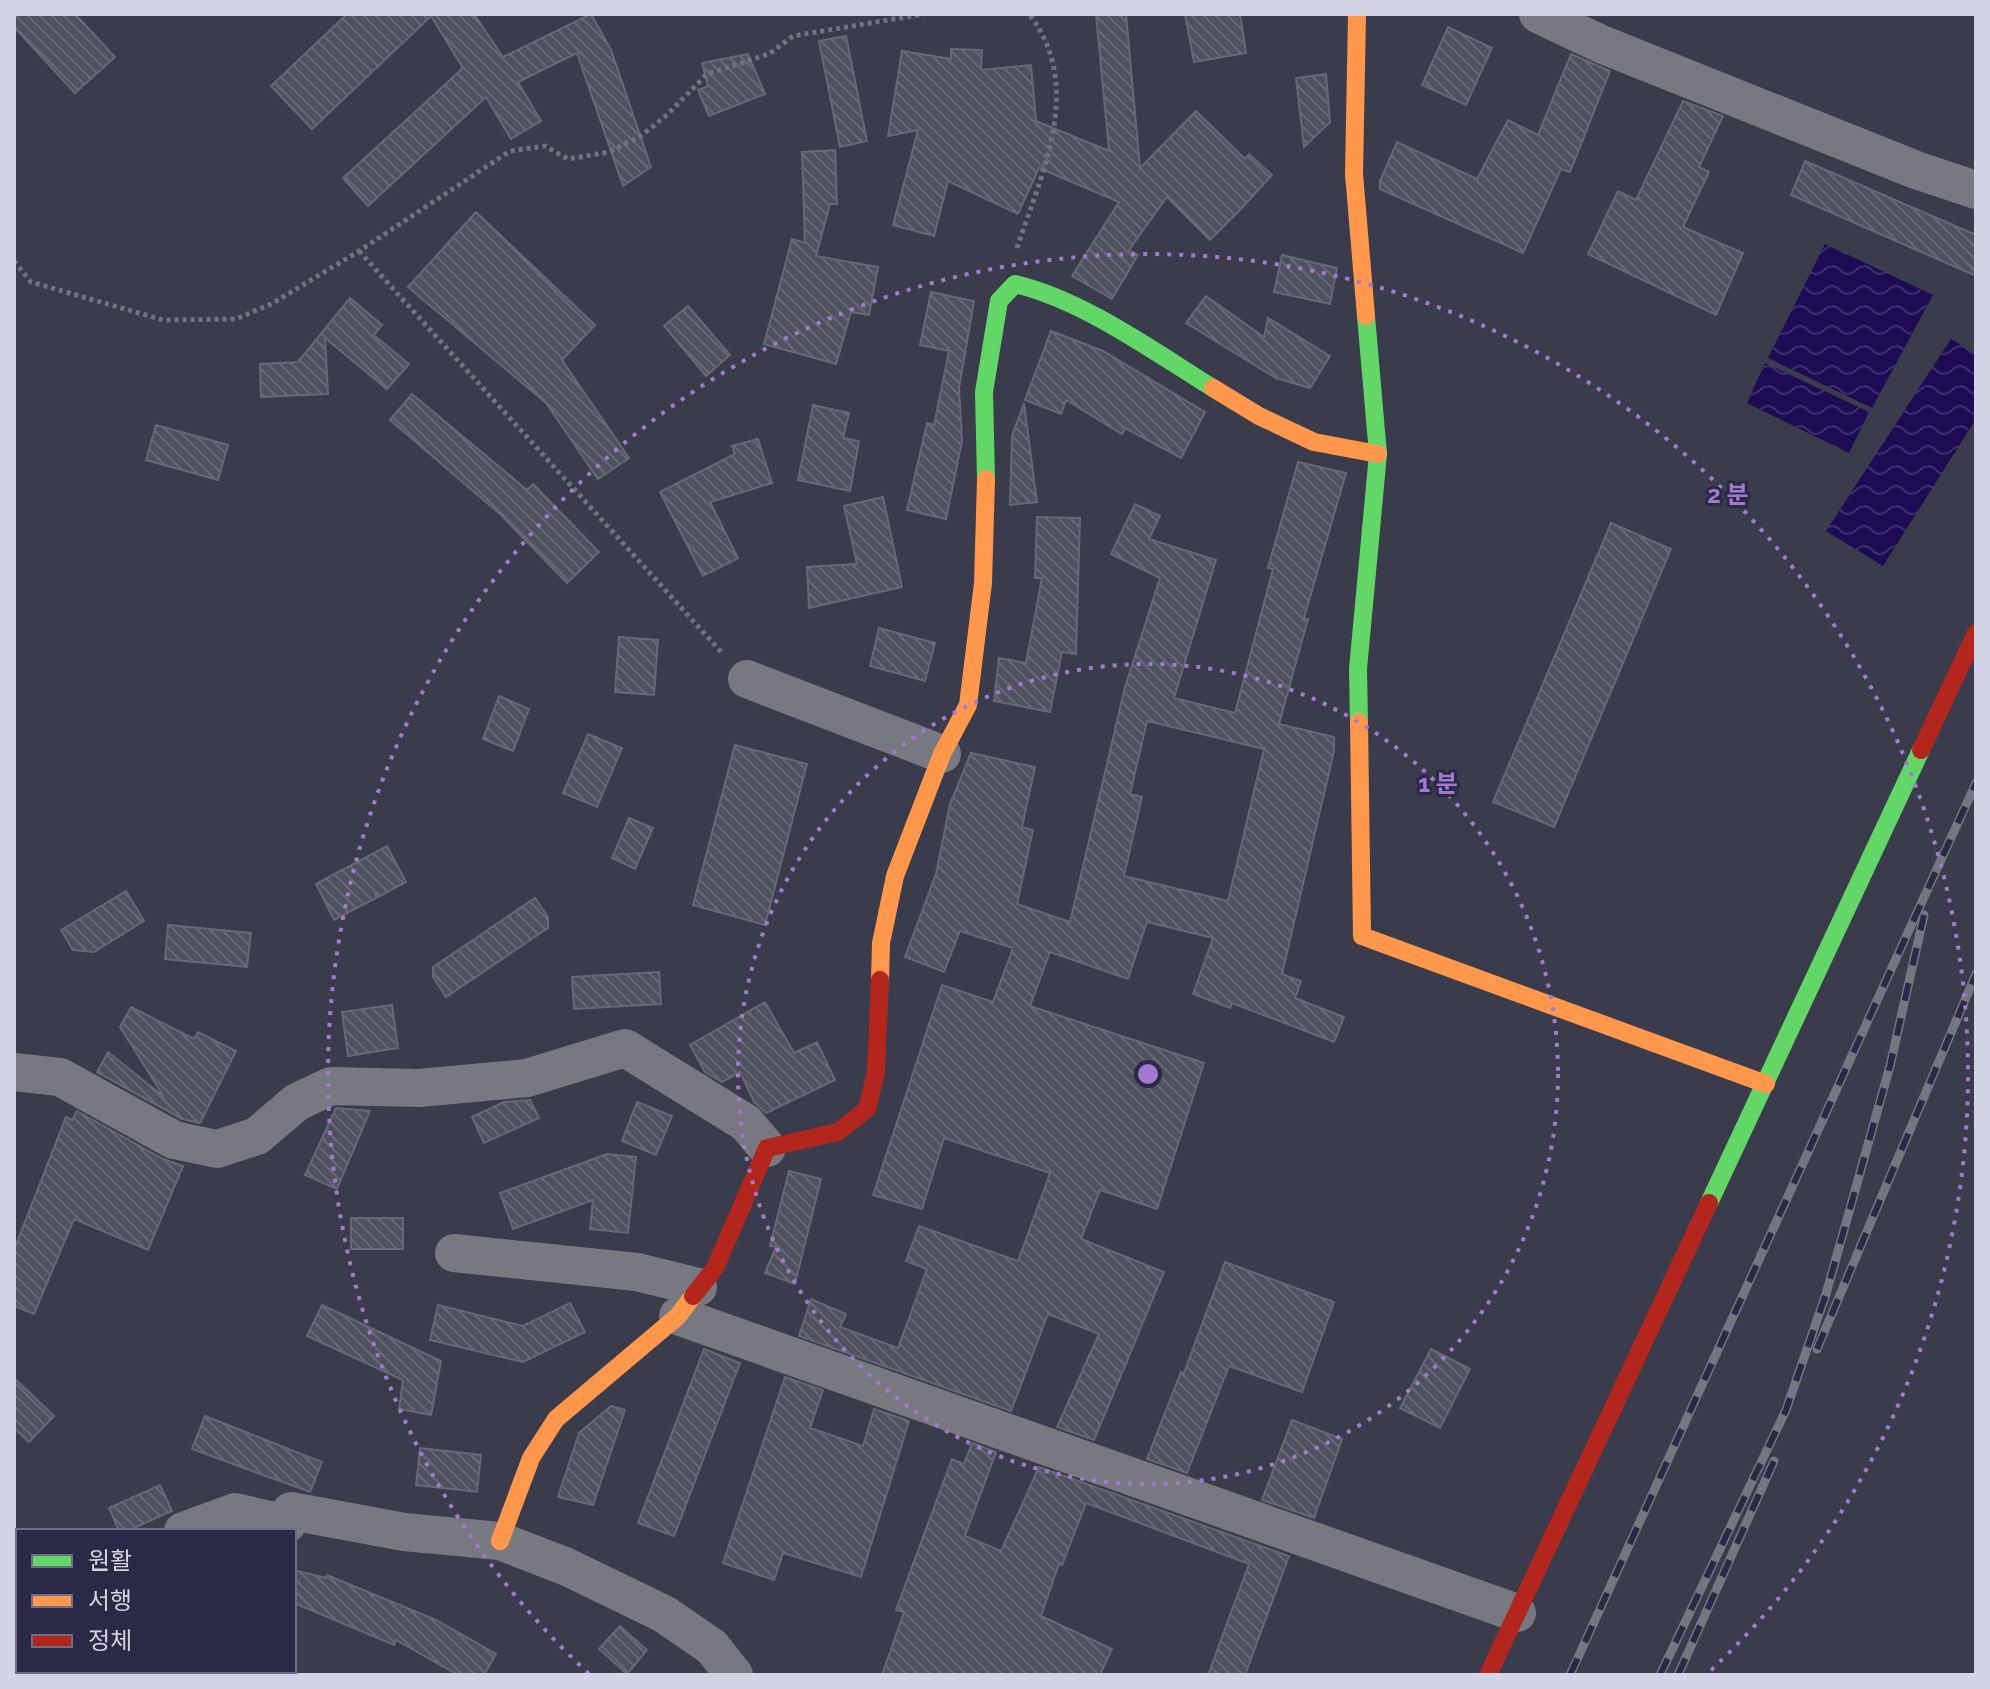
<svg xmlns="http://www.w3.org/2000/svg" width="1990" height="1689" viewBox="0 0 1990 1689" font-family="Raleway,'Noto Sans KR',sans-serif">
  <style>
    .water { fill: url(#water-waves) }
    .building { fill: url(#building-back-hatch); stroke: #676876; stroke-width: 2; fill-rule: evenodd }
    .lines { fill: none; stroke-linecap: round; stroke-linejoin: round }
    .path { stroke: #71727b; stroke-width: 5; stroke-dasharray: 4 4; stroke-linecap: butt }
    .street { stroke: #787980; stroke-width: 38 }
    .fast { stroke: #63d668; stroke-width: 18 }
    .slow { stroke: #ff974d; stroke-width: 18 }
    .jam { stroke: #b3261e; stroke-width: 18 }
    .rail-casing { stroke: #767681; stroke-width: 9 }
    .rail { stroke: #2a2a46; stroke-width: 6; stroke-dasharray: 18; stroke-linecap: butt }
    .ring { fill: none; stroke: #a378d1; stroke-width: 4; stroke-dasharray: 4 8 }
    .centre { fill: #a378d1; stroke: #2a2a46; stroke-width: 4 }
    .ring-label { font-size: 24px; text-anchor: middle; font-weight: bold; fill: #a378d1; stroke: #2a2a46; stroke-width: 6; stroke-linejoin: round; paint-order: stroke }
  </style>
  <defs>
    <pattern id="water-waves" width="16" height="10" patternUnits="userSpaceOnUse" patternTransform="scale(2)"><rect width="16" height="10" fill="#1d0b54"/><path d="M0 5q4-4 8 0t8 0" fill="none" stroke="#3d2e6d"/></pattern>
    <pattern id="building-back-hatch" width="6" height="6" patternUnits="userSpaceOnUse" patternTransform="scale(2)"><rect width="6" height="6" fill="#50515e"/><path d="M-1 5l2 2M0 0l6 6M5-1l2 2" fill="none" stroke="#686975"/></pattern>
  </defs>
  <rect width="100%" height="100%" fill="#3a3b4b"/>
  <g class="water">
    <path d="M1825 244 1933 295 1872 408 1768 358Z"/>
    <path d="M1951 339 1976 354V419L1883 566 1826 531Z"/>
    <path d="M1765 363 1869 412 1849 453 1747 403Z"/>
  </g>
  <g class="building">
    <path d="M14 14H75L115 57 75 93 14 27Z"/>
    <path d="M347 14H474L503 57 591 14 611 50 651 167 623 186 577 53 518 82 541 121 511 139 486 97 368 206 343 178 463 68 431 16 312 129 271 86Z"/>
    <path d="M1096 14H1126L1140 168 1196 111 1245 159 1249 154 1272 175 1239 211 1210 240 1167 197 1129 250 1138 255 1112 299 1072 276 1119 202 1039 168 1018 214 948 181 934 236 893 225 918 130 888 136 902 51 951 59V49L982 50 981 70 1031 65 1036 121 1109 151Z"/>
    <path d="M1185 14H1240L1246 53 1194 62Z"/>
    <path d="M1448 27 1492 48 1466 105 1422 85Z"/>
    <path d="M846 36 867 141 840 147 819 41Z"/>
    <path d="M748 54 765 94 709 116 698 90 708 86 702 63Z"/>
    <path d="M1571 54 1610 71 1570 172 1561 169 1523 253 1380 189V181L1397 142 1477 179 1508 120 1538 135Z"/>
    <path d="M1326 74 1330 122 1304 147 1296 78Z"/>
    <path d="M1683 101 1723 116 1699 167 1709 172 1683 227 1743 253 1716 315 1588 254 1618 191 1636 200Z"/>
    <path d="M835 150 837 204H830L816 256 878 267 869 315 851 312 836 364 764 344 792 239 805 243 802 152Z"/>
    <path d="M1805 161 1976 235V276L1791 195Z"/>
    <path d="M476 212 595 325 562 360 629 458 598 479 546 403 408 287Z"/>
    <path d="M1282 255 1337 268 1330 304 1274 292Z"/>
    <path d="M931 292 974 301 959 388 962 441 946 519 907 510 927 423 934 425 949 351 920 345Z"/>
    <path d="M1206 296 1264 337 1268 318 1330 356 1310 388 1276 378 1186 323Z"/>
    <path d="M350 298 382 325 374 335 409 364 387 389 325 338 328 394 261 397 260 364 298 362Z"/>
    <path d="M688 306 730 355 706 376 664 326Z"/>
    <path d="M1051 331 1103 351 1205 412 1181 458 1125 428 1122 434 1066 400 1061 414 1025 400Z"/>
    <path d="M412 394 527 490 533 484 599 552 567 583 501 515 390 420Z"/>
    <path d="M1024 403 1037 502 1010 505 1012 436Z"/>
    <path d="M813 405 849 413 843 438 859 441 850 491 798 480Z"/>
    <path d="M156 425 228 445 218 480 146 460Z"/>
    <path d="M758 439 772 483 710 502 738 558 703 576 660 492 735 454 732 446Z"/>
    <path d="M1298 462 1346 473 1304 618 1308 619 1279 724 1334 737V751L1282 974 1301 981 1295 998 1344 1017 1334 1042 1232 1003 1230 1008 1193 994 1213 938 1147 922 1128 979 1050 952 1030 1006 1204 1063 1157 1209 1100 1190 1081 1239 1164 1272 1094 1440 1057 1427 1099 1334 1048 1314 1011 1411 799 1336 811 1299 846 1314 840 1327 898 1348 927 1269 906 1261 919 1226 1018 1261 1050 1173 944 1138 922 1209 873 1195 942 985 993 1002 1013 948 960 931 944 972 905 957 936 874 950 804 971 753 1035 767 1022 827 1033 830 1017 904 1070 922 1125 687 1160 578 1111 554 1135 504 1160 516 1149 539 1216 560 1174 698 1235 713 1273 569 1268 568ZM1147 721 1264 749 1228 901 1124 876 1142 797 1130 794Z"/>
    <path d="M883 497 902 587 809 608 807 567 857 564 844 506Z"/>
    <path d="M1037 517 1080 518 1076 654 1062 652 1050 712 994 701 999 658 1026 663 1042 578H1035Z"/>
    <path d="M1611 523 1671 549 1554 827 1493 802Z"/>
    <path d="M879 628 935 643 925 681 870 666Z"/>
    <path d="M619 637 658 640 654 695 615 692Z"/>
    <path d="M499 696 529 709 513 751 483 739Z"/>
    <path d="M588 734 622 748 597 807 563 793Z"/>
    <path d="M735 745 807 764 765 925 693 905Z"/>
    <path d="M629 818 653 828 635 869 612 858Z"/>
    <path d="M387 846 406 882 378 897 375 892 376 898 334 920 316 884Z"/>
    <path d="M126 891 144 921 94 952 73 950 61 930Z"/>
    <path d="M535 898 548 917V928L446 997 433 977V967Z"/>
    <path d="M168 925 251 933 247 967 165 959Z"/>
    <path d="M659 972 661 1004 574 1009 572 977Z"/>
    <path d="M765 1002 794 1053 817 1042 835 1080 766 1113 754 1102 740 1072 722 1082 705 1072 690 1045Z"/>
    <path d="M392 1005 398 1048 348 1056 342 1012Z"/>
    <path d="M131 1007 194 1039 198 1032 236 1051 200 1123 182 1119 97 1072 108 1052 164 1097 120 1027Z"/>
    <path d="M530 1100 539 1118 484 1143 472 1117 504 1102Z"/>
    <path d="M637 1102 672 1116 656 1155 622 1141Z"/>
    <path d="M336 1108 370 1111 337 1189 305 1175Z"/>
    <path d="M77 1111 163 1159 183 1166 148 1250 74 1219 34 1314 14 1306V1250L66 1117 72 1120Z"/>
    <path d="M607 1154 636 1157 628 1233 590 1229 593 1200 513 1229 500 1193Z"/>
    <path d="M789 1171 821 1179 795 1284 765 1273 776 1247 770 1246Z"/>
    <rect x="351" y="1218" width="52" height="31"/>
    <path d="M1225 1262 1334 1302 1302 1392 1229 1366 1187 1473 1147 1459 1181 1372 1184 1373Z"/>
    <path d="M570 1303 585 1332 523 1362 430 1340 438 1305 523 1326Z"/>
    <path d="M322 1305 441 1361 431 1415 399 1409 403 1380 307 1336Z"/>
    <path d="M704 1349 740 1363 674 1536 638 1523Z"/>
    <path d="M1431 1349 1470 1369 1440 1428 1400 1408Z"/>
    <path d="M785 1377 823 1390 810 1428 863 1446 874 1409 909 1421 861 1577 783 1553 774 1580 723 1563Z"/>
    <path d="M14 1378 54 1416 29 1442 14 1428Z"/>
    <path d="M611 1406 625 1410 593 1505 558 1497 579 1433Z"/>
    <path d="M205 1416 322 1462 310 1492 192 1449Z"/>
    <path d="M1292 1420 1342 1439 1314 1518 1262 1500Z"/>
    <path d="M972 1443 996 1452 965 1536 1001 1551 1039 1467 1289 1556 1245 1675H1208L1249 1564 1086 1503 1062 1565 1059 1564 1041 1616 1112 1649 1100 1675H882L904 1612 896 1610 952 1459 964 1464Z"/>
    <path d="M420 1448 481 1455 477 1492 416 1485Z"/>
    <path d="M160 1485 172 1511 127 1531H119L109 1508Z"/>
    <path d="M294 1570 326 1578 327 1575 436 1620 496 1654 484 1675H458L396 1640 394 1645 294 1603Z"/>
    <path d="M620 1626 647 1650 627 1674 599 1649Z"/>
  </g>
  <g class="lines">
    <g class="path">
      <path d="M1017 248C1042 172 1085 86 1029 14"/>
      <path d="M359 251 723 654"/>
      <path d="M14 261 31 282 163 320 236 319 273 303 359 251 510 151 545 146 568 159 609 152 641 136 668 114 707 74 769 54 793 36 924 14"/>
    </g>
    <g class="street">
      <path d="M1538 14 1601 44 1916 170 1976 190"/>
      <path d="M747 679 942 754"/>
      <path d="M14 1072 60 1077 174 1140 217 1149 257 1136 297 1102 331 1086 419 1088 527 1078 625 1048 746 1123 767 1148"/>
      <path d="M454 1253 637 1272 698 1287"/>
      <path d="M678 1316 1517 1613"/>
      <path d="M183 1531 235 1512 287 1524 291 1511 404 1532 500 1541 567 1567 664 1614 712 1647 734 1675"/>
      <path d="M14 1567H18"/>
    </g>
    <g class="fast">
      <path d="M986 479 984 392 999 301 1015 284C1083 300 1153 351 1213 388"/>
      <path d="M1359 722 1358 669 1378 454 1366 316"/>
      <path d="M1709 1203 1921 750"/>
    </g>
    <g class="slow">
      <path d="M1357 14 1354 174 1366 316"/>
      <path d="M1213 388 1259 416 1314 442 1378 454"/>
      <path d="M1359 722 1362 936 1766 1084"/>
      <path d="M880 980 881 943 895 876 942 754 968 705 983 583 986 479"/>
      <path d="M500 1541 531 1458 556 1419 678 1316 693 1296"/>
    </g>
    <g class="jam">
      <path d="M1921 750 1976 633"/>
      <path d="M693 1296 715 1268 767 1148 838 1132 867 1109 876 1073 880 980"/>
      <path d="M1488 1675 1709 1203"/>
    </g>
    <defs>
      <g id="rail">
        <path d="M1817 1349 1976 974"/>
        <path d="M1570 1675 1976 783"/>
        <path d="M1660 1675 1786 1410 1826 1294 1890 1066 1924 915"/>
        <path d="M1678 1675 1774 1461"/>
      </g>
    </defs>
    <use href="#rail" class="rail-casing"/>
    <use href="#rail" class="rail"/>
  </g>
  <g class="ring">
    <circle cx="1148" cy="1074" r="410"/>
    <path d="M589 1674A820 820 0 1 1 1707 1674"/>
  </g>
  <circle cx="1148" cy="1074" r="12" class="centre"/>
  <g class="ring-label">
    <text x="1728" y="503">2 분</text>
    <text x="1438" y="792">1 분</text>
  </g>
  <rect width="1990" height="1689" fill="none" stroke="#d3d4e6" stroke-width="32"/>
  <rect x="16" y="1529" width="280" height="144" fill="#2a2a46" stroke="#6e6e86" stroke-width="2"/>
  <rect x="32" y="1555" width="40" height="12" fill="#63d668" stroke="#6e6e86" stroke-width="2"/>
  <text x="88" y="1569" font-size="24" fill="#d3d4e6">원활</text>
  <rect x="32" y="1595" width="40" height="12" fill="#ff974d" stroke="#6e6e86" stroke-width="2"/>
  <text x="88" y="1609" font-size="24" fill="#d3d4e6">서행</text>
  <rect x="32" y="1635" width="40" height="12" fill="#b3261e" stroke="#6e6e86" stroke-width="2"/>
  <text x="88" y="1649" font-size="24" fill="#d3d4e6">정체</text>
</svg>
